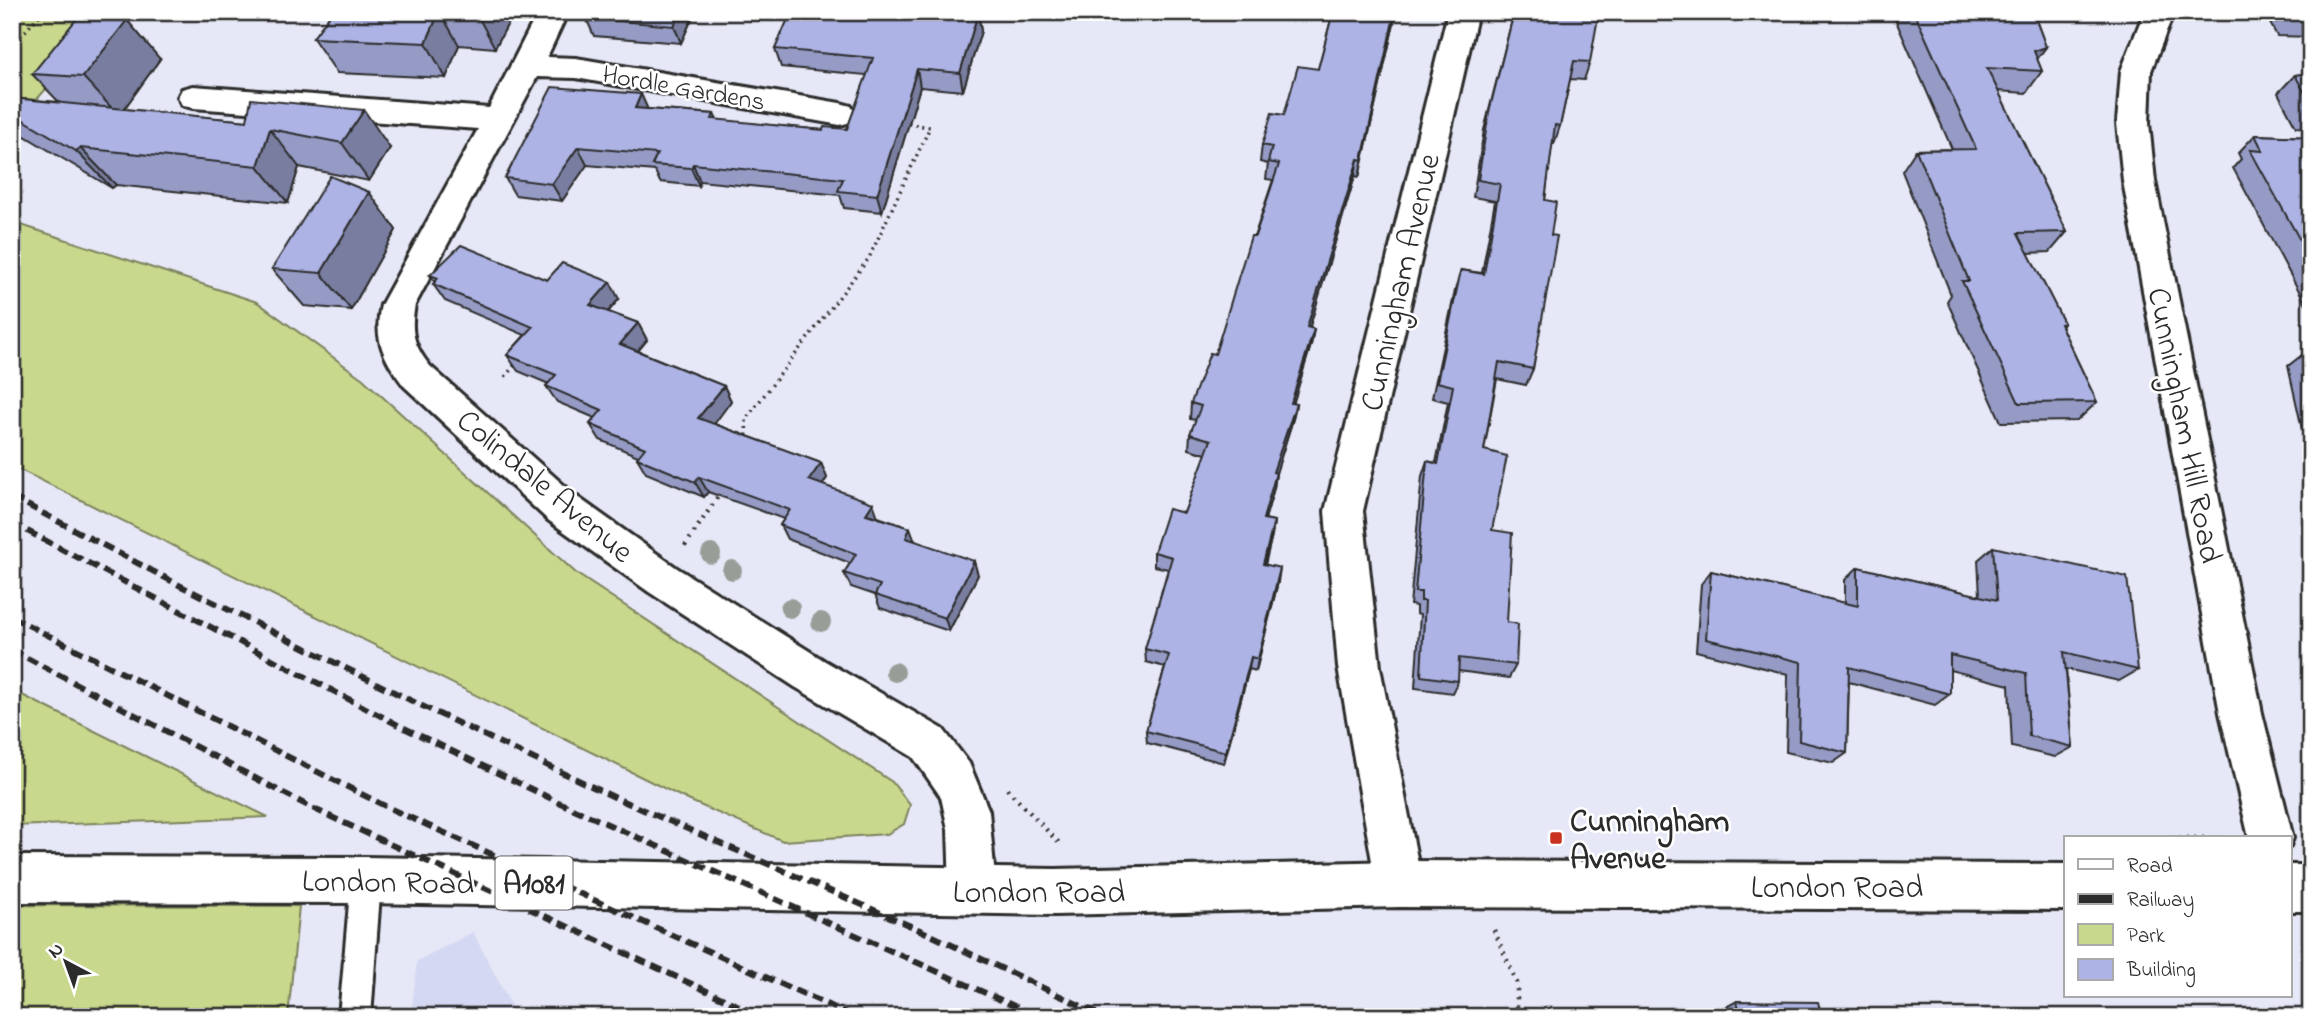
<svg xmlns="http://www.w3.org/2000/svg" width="2323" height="1029" viewBox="0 0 2323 1029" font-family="'Indie Flower',sans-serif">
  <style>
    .built { fill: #d5d8f2 }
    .green { fill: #c8d88d; stroke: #7a825c; stroke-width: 2 }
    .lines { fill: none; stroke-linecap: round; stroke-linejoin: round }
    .service-casing { stroke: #2b2b2b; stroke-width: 6 }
    .minor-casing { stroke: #2b2b2b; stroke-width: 6 }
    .primary-casing { stroke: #2b2b2b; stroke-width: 6 }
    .path-far1 { stroke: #2b2b2b; stroke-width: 3.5; stroke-dasharray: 2 4.5; stroke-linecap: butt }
    .path { stroke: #2b2b2b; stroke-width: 4.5; stroke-dasharray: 2 6; stroke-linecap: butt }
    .service { fill: #fff; fill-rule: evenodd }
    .minor { fill: #fff; fill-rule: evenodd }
    .primary { fill: #fff; fill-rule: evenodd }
    .rail { stroke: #2b2b2b; stroke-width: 6; stroke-dasharray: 11 6; stroke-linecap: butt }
    .tree { fill: #999d97 }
    .wall { fill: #959bc5; stroke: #2b2b2b; stroke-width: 2 }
    .shaded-wall { fill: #797ea0; stroke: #2b2b2b; stroke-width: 2 }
    .building { fill: #adb4e5; stroke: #2b2b2b; stroke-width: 2 }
    .poi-dot { fill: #c8321e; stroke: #fff; stroke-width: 2.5 }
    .labels { text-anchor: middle; stroke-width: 5; stroke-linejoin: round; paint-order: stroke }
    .far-street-label { font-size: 26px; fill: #2b2b2b; stroke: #fff }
    .shield { fill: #fff; stroke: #6b6b6b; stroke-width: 2 }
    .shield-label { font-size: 30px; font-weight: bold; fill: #2b2b2b }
    .street-label { font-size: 32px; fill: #2b2b2b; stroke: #fff }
    .poi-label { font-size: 32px; font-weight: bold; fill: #2b2b2b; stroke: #fff; text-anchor: start }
  </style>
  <rect width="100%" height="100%" fill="#e6e8f7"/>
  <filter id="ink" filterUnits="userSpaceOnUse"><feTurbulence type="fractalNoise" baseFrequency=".0143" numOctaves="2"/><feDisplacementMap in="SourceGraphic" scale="14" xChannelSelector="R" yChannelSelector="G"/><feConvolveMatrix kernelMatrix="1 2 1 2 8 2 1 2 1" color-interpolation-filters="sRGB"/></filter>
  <g filter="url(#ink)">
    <path class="built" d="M473 932 516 1015 522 1017H411L417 961Z"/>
    <g class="green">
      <path d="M12 12H113L12 128Z"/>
      <path d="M12 222 257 302 363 379 577 574 892 782 910 805 904 824 887 834 783 841 688 800 12 466Z"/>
      <path d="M12 690 268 817 12 826Z"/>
      <path d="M12 905 299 906 288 1017H12Z"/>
    </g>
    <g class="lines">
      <defs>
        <path id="service" d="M366 865 377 869 381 880 371 1017H339L351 880 355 869Z"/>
        <g id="minor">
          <path d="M538 12H568L547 57 576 58 840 103 851 106 856 114 851 122 840 125 576 78 537 77 415 305C410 331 413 345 430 366L576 496 677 568 825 661 943 729 969 763 989 811 996 890 989 906 973 913 957 906 950 890 948 829 941 797 913 757 795 687 649 592 548 520 404 386C384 360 373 338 381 305L478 129 193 108 182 105 178 97 182 89 193 86 489 108Z"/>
          <path d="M1448 12H1478L1363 511 1380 667 1422 884 1415 900 1399 907 1383 900 1376 884 1338 667 1325 511Z"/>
          <path d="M2144 12H2174L2151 71 2149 123 2155 181 2262 713 2293 838 2290 846V838H2249L2220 713 2123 181 2117 123 2121 71Z"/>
        </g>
        <g id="primary">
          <path d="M12 856 366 857 1055 869 1399 861 2066 864V910L1399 907 1055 915 366 903 12 902Z"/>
          <rect x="2290" y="865" width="21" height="46"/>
        </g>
      </defs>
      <use href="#service" class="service-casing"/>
      <use href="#minor" class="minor-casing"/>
      <use href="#primary" class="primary-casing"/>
      <g class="path-far1">
        <path d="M12 46 42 12"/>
        <path d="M505 377 517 362"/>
        <path d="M747 442 746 419 869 258 930 127 904 123"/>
      </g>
      <g class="path">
        <path d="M685 546 721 492"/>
        <path d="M1007 789 1062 846"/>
        <path d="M2138 838H2225"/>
        <path d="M1494 930 1517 983V1017"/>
      </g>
      <use href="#service" class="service"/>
      <use href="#minor" class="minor"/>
      <use href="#primary" class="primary"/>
      <g class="rail">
        <path d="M12 497 179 585 418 704 616 798 920 930 1105 1017"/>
        <path d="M12 523 400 726 556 801 1039 1017"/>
        <path d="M12 617 389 808 855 1017"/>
        <path d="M12 650 312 808 763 1017"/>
      </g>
    </g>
    <g class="tree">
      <circle cx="711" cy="554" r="10"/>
      <circle cx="732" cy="570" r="10"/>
      <circle cx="790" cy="608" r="10"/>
      <circle cx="821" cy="622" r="10"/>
      <circle cx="895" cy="672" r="10"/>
    </g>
    <g class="wall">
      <path d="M332 12H514L495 48 459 45 446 78 337 73 313 38Z"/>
      <path d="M695 12 681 43 594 36 586 18Z"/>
      <path d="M1333 12H1397L1394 23 1359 177 1355 176 1309 328 1314 329 1311 345 1293 403 1296 404 1293 419 1276 473 1274 488 1265 519 1274 521 1272 535 1265 565 1278 582 1256 671 1249 669 1224 763 1147 743 1146 731 1165 667 1146 662 1145 649 1168 569 1154 566V552L1184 513 1206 454 1189 449 1190 434 1196 420 1190 419 1191 403 1215 354 1273 180 1266 179 1268 164 1260 162 1262 145 1318 69Z"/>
      <path d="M1514 12 1590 62 1584 80 1570 79 1560 126 1554 144H1552L1545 200 1533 369 1526 385 1497 379 1484 450 1492 530 1507 622 1516 665 1509 678 1458 671V681L1452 693 1415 688 1420 615 1416 614V606L1410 605 1422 476 1427 461 1436 463 1448 402 1432 398 1456 286 1461 270 1482 273 1495 201 1473 197 1484 130Z"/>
      <path d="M1892 12H2033L2046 47 2037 59 2042 71 2026 93 1998 91 2067 232 2050 252 2028 253 2064 323 2061 326 2097 402 2077 421 2001 422 1947 301 1951 295 1902 171 1916 150 1952 149Z"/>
      <path d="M2264 12H2311V37L2277 36Z"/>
      <path d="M978 13 981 31 963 91 920 87 882 212 844 208 840 195 700 181 699 186 660 182 655 171 587 165 562 201 515 195 505 178 648 109 714 114 717 120 823 130 847 129 867 75 781 67 775 49Z"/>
      <path d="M160 59 124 109 247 121 390 148 369 181 299 167 288 203 116 185 112 188 20 133 12 125V98L59 102 32 74Z"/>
      <path d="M2311 73V128L2296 127 2278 93 2295 75Z"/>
      <path d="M2255 135 2311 137V304H2306L2233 168 2241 159 2238 153Z"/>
      <path d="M369 192 396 230 351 310 304 306 272 269Z"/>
      <path d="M430 275 547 280 619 299 608 312 638 323 647 340 638 351 724 386 731 401 714 424 821 463 827 478 822 485 878 517 910 528 915 541 978 575 949 631 880 608 875 595 851 587 844 573 850 563 787 539 780 525 784 519 708 492 704 497 646 473 637 458 638 456 600 440 590 424 595 418 557 402 546 386 549 384 518 371 507 355 525 335 445 301 433 284 435 282Z"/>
      <path d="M2311 348V462L2304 430 2302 429 2288 366Z"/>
      <path d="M1993 547 2138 670 2119 681 2066 669 2073 747 2055 757 2012 747 2009 685 1950 670V694L1935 705 1849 682 1847 753 1833 763 1786 752 1788 674 1696 651 1701 584 1711 571 1845 603V580L1858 567 1980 596 1978 560Z"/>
      <path d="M1737 1001 1822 1017H1726L1724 1008Z"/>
    </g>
    <g class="shaded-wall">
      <path d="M439 12H440L459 45 446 78 426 43Z"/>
      <path d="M477 12H514L495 48 476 13Z"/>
      <path d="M680 12H695L681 43 674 26Z"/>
      <path d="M1395 12H1397L1394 23 1359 177Z"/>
      <path d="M978 13 981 31 963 91 960 73Z"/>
      <path d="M127 20 160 59 119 116 83 77Z"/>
      <path d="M2046 47 2030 69 2034 51Z"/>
      <path d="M917 69 920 87 882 212 877 195Z"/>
      <path d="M641 94 649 112 635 108Z"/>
      <path d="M364 110 390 148 369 181 342 143Z"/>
      <path d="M270 129 299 167 288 203 258 166Z"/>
      <path d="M578 147 587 165 562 201 552 184Z"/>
      <path d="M80 148 116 185 112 188 76 151Z"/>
      <path d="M1358 159 1355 176 1305 343 1307 327Z"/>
      <path d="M693 164 700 181 699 186 691 168Z"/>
      <path d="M369 192 396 230 351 310 321 273Z"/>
      <path d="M610 282 619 299 600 321 590 305Z"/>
      <path d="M638 323 647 340 630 360 620 344Z"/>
      <path d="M1314 329 1311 345 1289 418 1291 403Z"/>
      <path d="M724 386 731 401 707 434 698 418Z"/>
      <path d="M1296 404 1293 419 1276 473 1274 488 1261 533 1263 519 1273 472Z"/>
      <path d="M821 463 827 478 816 495 809 480Z"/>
      <path d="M699 477 708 492 704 497 695 482Z"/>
      <path d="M873 503 878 517 866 514Z"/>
      <path d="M1274 521 1272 535 1261 578 1263 564Z"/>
      <path d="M910 528 915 542 906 538Z"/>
      <path d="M974 561 978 575 949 631 945 618Z"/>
      <path d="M1280 568 1278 582 1256 671 1258 659Z"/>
      <path d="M1251 657 1249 669 1224 763 1226 752Z"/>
    </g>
    <g class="building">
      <path d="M332 12H439L426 43 313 38Z"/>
      <path d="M589 12H680L674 26 586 18Z"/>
      <path d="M791 12H965L978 13 960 73 917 69 877 195 838 191 843 179 693 164 691 168 652 165 657 154 578 147 552 184 505 178 552 87 641 94 635 108 714 114 712 119 823 130 824 127 847 129 873 58 775 49Z"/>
      <path d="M1333 12H1395L1362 160 1358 159 1307 327 1314 329 1291 403 1296 404 1273 472 1276 473 1263 519 1274 521 1263 564 1280 568 1258 659 1251 657 1226 752 1146 731 1169 655 1145 649 1172 557 1154 552 1168 509 1184 513 1211 440 1190 434 1201 406 1191 403 1210 353 1215 354 1251 236H1255L1279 164 1268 162 1272 147 1262 145 1272 113 1284 115 1298 66 1318 69Z"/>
      <path d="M1514 12H1599L1590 62 1574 61 1560 126 1555 125 1545 200 1556 202 1551 235 1557 236 1533 369 1499 362 1484 450 1507 456 1492 530 1512 533 1507 622 1518 624 1516 665 1459 658 1458 681 1421 676 1425 601H1421V592H1415L1427 461 1438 464 1453 386 1437 382 1461 270 1484 274 1500 184 1478 180 1489 112Z"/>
      <path d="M1914 12H2033L2046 47 2034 51 2042 71 1987 68 2067 232 2018 233 2064 323 2060 324 2097 402 2019 403 1962 281H1969L1916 150 1976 149Z"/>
      <path d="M2291 12H2311V18L2293 17Z"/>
      <path d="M78 17 127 20 83 77 32 74Z"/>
      <path d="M2311 73V104L2295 75Z"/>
      <path d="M12 98 247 121 251 99 364 110 342 143 270 129 258 166 80 148 76 151 12 113Z"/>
      <path d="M2255 135 2311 137V260L2250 150 2263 151Z"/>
      <path d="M330 176 369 192 321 273 272 269Z"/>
      <path d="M461 245 547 280 562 263 610 282 590 305 638 323 620 344 724 386 698 418 821 463 809 480 873 503 866 514 910 528 906 538 974 561 945 618 875 595 880 585 844 573 856 554 780 525 790 510 699 477 695 482 637 458 645 448 590 424 602 410 546 386 556 375 507 355 533 327 433 284 438 278 430 275Z"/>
      <path d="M1993 547 2127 577 2138 670 2064 652 2073 747 2029 736 2026 673 1950 655V694L1849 667 1847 753 1799 741 1801 662 1706 639 1711 571 1858 606V567L1997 600Z"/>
      <path d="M1737 1001 1818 1002 1822 1017H1741Z"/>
    </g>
  </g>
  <rect class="poi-dot" x="1549" y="831" width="14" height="14" rx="3.5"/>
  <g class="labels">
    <g class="far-street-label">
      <text transform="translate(684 87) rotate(10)" y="9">Hordle Gardens</text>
    </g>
    <rect class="shield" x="495.5" y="856.5" width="77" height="53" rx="5"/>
    <g class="shield-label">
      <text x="534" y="893">A1081</text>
    </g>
    <g class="street-label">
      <text transform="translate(1399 282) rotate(-77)" y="11">Cunningham Avenue</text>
      <text transform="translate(2186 425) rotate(79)" y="11">Cunningham Hill Road</text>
      <text transform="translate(546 485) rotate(40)" y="11">Colindale Avenue</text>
      <text transform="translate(388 881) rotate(1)" y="11">London Road</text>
      <text x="1837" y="897">London Road</text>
      <text x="1039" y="902">London Road</text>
    </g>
    <g class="poi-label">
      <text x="1570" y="831">Cunningham<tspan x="1570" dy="37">Avenue</tspan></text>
    </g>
  </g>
  <rect width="2323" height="1029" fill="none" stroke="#fff" stroke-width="42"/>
  <rect x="21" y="21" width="2281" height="987" fill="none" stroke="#2b2b2b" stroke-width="2.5" filter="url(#ink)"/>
  <rect x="2064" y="836" width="228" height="161" fill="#ffffff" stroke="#aaaaaa" stroke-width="2"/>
  <rect x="2078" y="859" width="35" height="10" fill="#ffffff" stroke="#aaaaaa" stroke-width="2"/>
  <text x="2127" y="872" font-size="21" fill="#2b2b2b">Road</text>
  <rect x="2078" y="894" width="35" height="10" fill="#2b2b2b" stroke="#aaaaaa" stroke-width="2"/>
  <text x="2127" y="906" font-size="21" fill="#2b2b2b">Railway</text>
  <rect x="2078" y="924" width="35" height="21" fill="#c8d88d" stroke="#aaaaaa" stroke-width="2"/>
  <text x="2127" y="942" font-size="21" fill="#2b2b2b">Park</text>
  <rect x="2078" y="959" width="35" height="21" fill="#adb4e5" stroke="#aaaaaa" stroke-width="2"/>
  <text x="2127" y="976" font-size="21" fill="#2b2b2b">Building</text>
  <g transform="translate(66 962) rotate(319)" stroke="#ffffff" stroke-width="5" paint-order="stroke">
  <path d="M0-5L12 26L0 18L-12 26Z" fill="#2b2b2b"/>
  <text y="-10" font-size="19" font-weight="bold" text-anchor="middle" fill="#2b2b2b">N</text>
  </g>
</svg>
